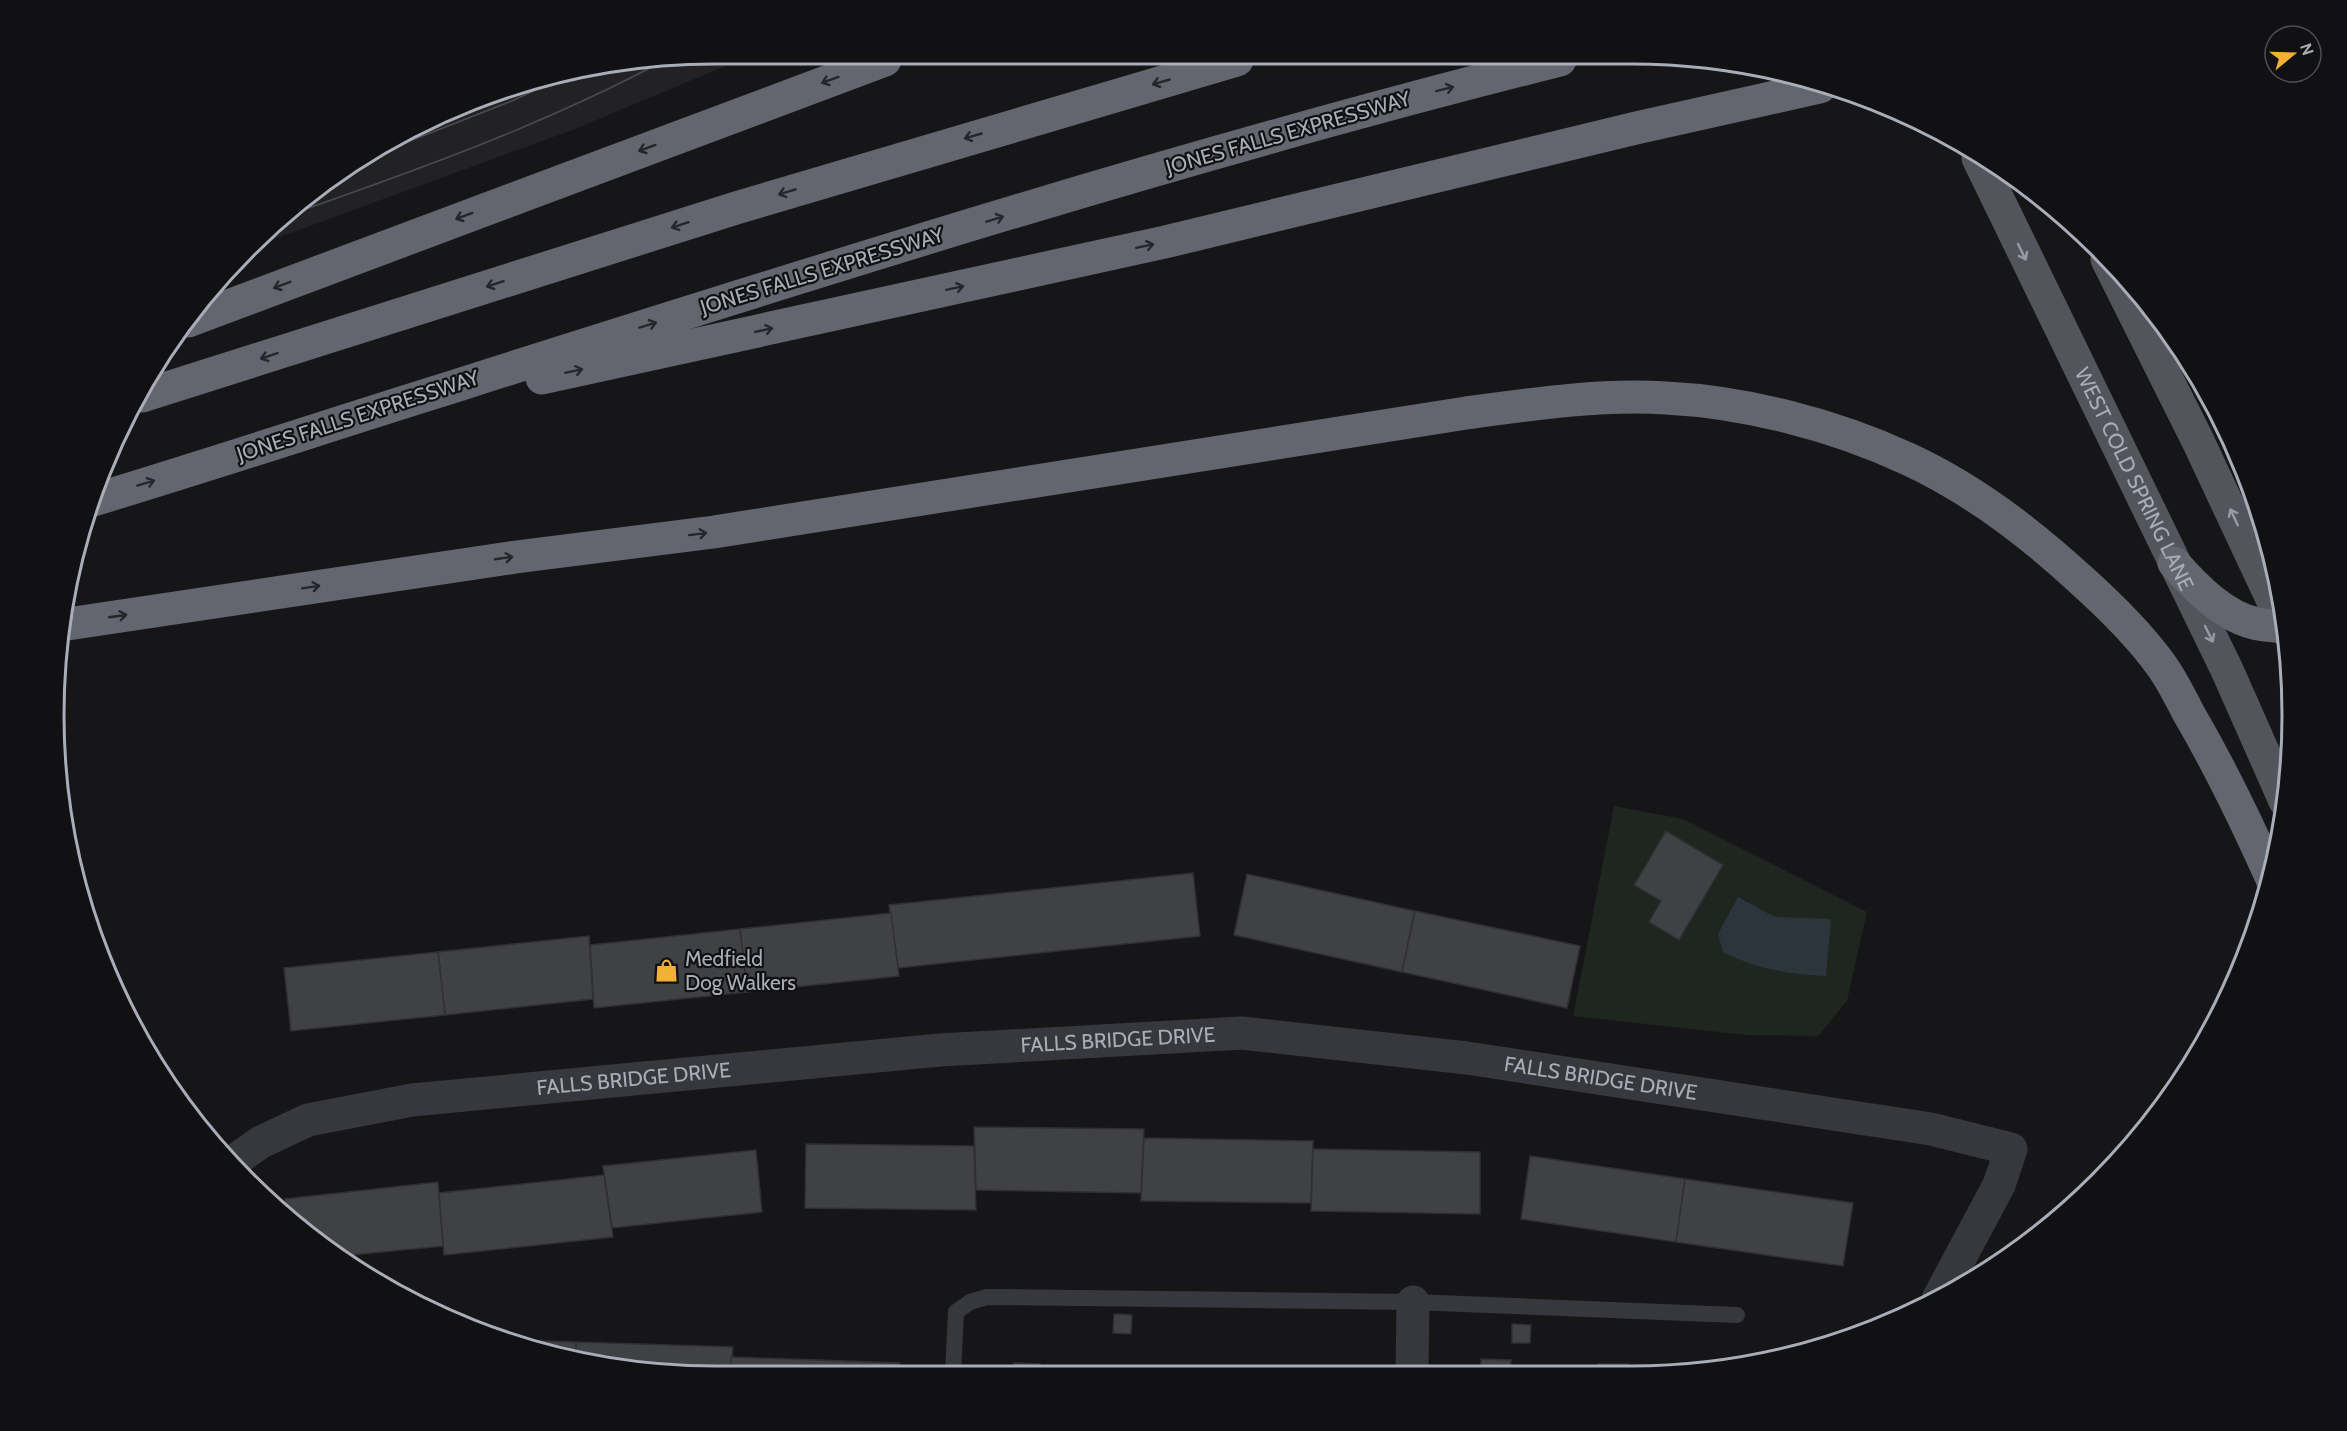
<svg xmlns="http://www.w3.org/2000/svg" width="2347" height="1431" viewBox="0 0 2347 1431" font-family="Cabin,sans-serif">
  <style>
    .built { fill: #222225 }
    .green { fill: #1e261f }
    .water { fill: #2c353c }
    .building { fill: #404145; stroke: #303034; stroke-width: 1.5 }
    .lines { fill: none; stroke-linecap: round; stroke-linejoin: round }
    .lane { stroke: #37383d; stroke-width: 16 }
    .street { stroke: #37383d; stroke-width: 33 }
    .primary { stroke: #53555c; stroke-width: 33 }
    .highway { stroke: #63666e; stroke-width: 33 }
    .tram { stroke: #4a4c52; stroke-width: 1.5 }
    .oneway { stroke: #26262a }
    .oneway2 { stroke: #979ba6 }
    .labels { text-anchor: middle; stroke-width: 4.5; stroke-linejoin: round; paint-order: stroke }
    .street-label { font-size: 21px; fill: #a8adb8; stroke: #111113 }
    .poi-label { font-size: 21px; fill: #a8adb8; stroke: #111113; text-anchor: start }
    .rim { fill: none; stroke: #a8adb8; stroke-width: 3 }
  </style>
  <rect width="100%" height="100%" fill="#161618"/>
  <path class="built" d="M629 60H740L575 129 247 249 313 190 423 122 503 89Z"/>
  <path class="green" d="M1614 806 1683 819 1867 912 1847 1001 1818 1036 1746 1035 1573 1016Z"/>
  <path class="water" d="M1738 897 1775 917 1831 919 1826 976C1789 974 1756 969 1723 952L1718 934Z"/>
  <g class="building">
    <path d="M1666 831 1723 865 1679 940 1649 922 1661 901 1634 885Z"/>
    <path d="M1193 873 1200 936 898 968 889 905Z"/>
    <path d="M1247 874 1415 911 1402 972 1234 935Z"/>
    <path d="M1415 911 1580 946 1567 1008 1402 972Z"/>
    <path d="M891 913 899 976 747 992 740 929Z"/>
    <path d="M740 929 747 992 594 1008 590 945Z"/>
    <path d="M589 936 593 999 445 1015 438 952Z"/>
    <path d="M438 952 445 1015 291 1031 284 968Z"/>
    <path d="M974 1127 1144 1129 1141 1193 976 1190Z"/>
    <path d="M1144 1138 1313 1141 1311 1203 1141 1201Z"/>
    <path d="M806 1144 974 1146 976 1210 805 1208Z"/>
    <path d="M1313 1149 1480 1152V1214L1311 1211Z"/>
    <path d="M756 1150 762 1212 612 1228 603 1166Z"/>
    <path d="M1530 1156 1685 1179 1676 1242 1521 1219Z"/>
    <path d="M604 1175 613 1237 444 1255 439 1193Z"/>
    <path d="M1685 1179 1853 1203 1843 1266 1676 1242Z"/>
    <path d="M438 1182 443 1246 341 1256 313 1241 287 1217 285 1199Z"/>
    <path d="M1114 1314 1132 1315 1131 1334 1113 1333Z"/>
    <path d="M1512 1324 1531 1325 1530 1343H1512Z"/>
    <path d="M513 1340 576 1342V1357Z"/>
    <path d="M576 1342 733 1347 732 1357 730 1372 629 1371 576 1357Z"/>
    <path d="M731 1357 900 1363V1372H730Z"/>
    <path d="M1481 1359 1511 1360 1510 1375H1481Z"/>
    <path d="M1014 1363 1040 1364V1373H1014Z"/>
    <rect x="1598" y="1364" width="30" height="11"/>
    <path d="M1568 1366H1592L1591 1375H1568Z"/>
    <path d="M1073 1367 1098 1368V1373H1073Z"/>
    <path d="M1656 1367 1685 1368V1374L1655 1375Z"/>
    <rect x="1104" y="1369" width="25" height="4"/>
    <path d="M1628 1369 1651 1370V1375H1628Z"/>
  </g>
  <g class="lines">
    <path class="lane" d="M953 1373 956 1312 970 1302 987 1297 1413 1302 1737 1315"/>
    <g class="street">
      <path id="s1" d="M231 1163 261 1142 308 1120 412 1100 940 1050 1242 1033 1467 1058 1931 1129 2011 1149 1999 1185 1938 1299"/>
      <path d="M1412 1375 1413 1302"/>
    </g>
    <g class="primary">
      <path id="s2" d="M1978 158 2227 670 2285 801"/>
      <path d="M2107 259 2198 441 2287 631"/>
    </g>
    <g class="highway">
      <path d="M188 321 885 60"/>
      <path d="M542 378 1165 242 1636 128 1820 87"/>
      <path d="M142 396 736 208 1237 60"/>
      <path d="M90 501C206 466 321 428 436 392 808 274 1181 155 1560 60"/>
      <path d="M2174 563C2195 587 2225 618 2258 624 2267 626 2277 626 2287 627"/>
      <path d="M61 625 516 557 714 532 1466 413C1532 404 1599 394 1666 398 1746 402 1835 425 1908 459 1971 488 2029 532 2080 579 2109 605 2138 633 2161 665 2172 680 2180 697 2189 714 2220 767 2247 823 2272 879"/>
    </g>
    <g class="tram">
      <path d="M364 159 514 100 572 73"/>
      <path d="M283 217C412 172 544 125 665 60"/>
    </g>
  </g>
  <defs><path id="oneway-shaft" d="M-6 0H5M1.5-3L5.5 0L1.5 3" fill="none" stroke-width="1.6" stroke-linecap="round" stroke-linejoin="round" transform="scale(1.5)"/></defs>
  <g class="oneway">
    <use href="#oneway-shaft" transform="translate(830 80) rotate(160)"/>
    <use href="#oneway-shaft" transform="translate(1161 82) rotate(164)"/>
    <use href="#oneway-shaft" transform="translate(1445 89) rotate(-14)"/>
    <use href="#oneway-shaft" transform="translate(973 136) rotate(164)"/>
    <use href="#oneway-shaft" transform="translate(647 148) rotate(160)"/>
    <use href="#oneway-shaft" transform="translate(787 192) rotate(163)"/>
    <use href="#oneway-shaft" transform="translate(464 216) rotate(160)"/>
    <use href="#oneway-shaft" transform="translate(995 219) rotate(-17)"/>
    <use href="#oneway-shaft" transform="translate(680 225) rotate(162)"/>
    <use href="#oneway-shaft" transform="translate(1145 246) rotate(-12)"/>
    <use href="#oneway-shaft" transform="translate(495 284) rotate(162)"/>
    <use href="#oneway-shaft" transform="translate(282 285) rotate(159)"/>
    <use href="#oneway-shaft" transform="translate(955 288) rotate(-12)"/>
    <use href="#oneway-shaft" transform="translate(648 325) rotate(-17)"/>
    <use href="#oneway-shaft" transform="translate(764 330) rotate(-12)"/>
    <use href="#oneway-shaft" transform="translate(269 356) rotate(162)"/>
    <use href="#oneway-shaft" transform="translate(574 371) rotate(-12)"/>
    <use href="#oneway-shaft" transform="translate(146 483) rotate(-17)"/>
    <use href="#oneway-shaft" transform="translate(698 534) rotate(-7)"/>
    <use href="#oneway-shaft" transform="translate(504 558) rotate(-8)"/>
    <use href="#oneway-shaft" transform="translate(311 587) rotate(-9)"/>
    <use href="#oneway-shaft" transform="translate(118 616) rotate(-8)"/>
  </g>
  <g class="oneway2">
    <use href="#oneway-shaft" transform="translate(2022 252) rotate(64)"/>
    <use href="#oneway-shaft" transform="translate(2234 517) rotate(-115)"/>
    <use href="#oneway-shaft" transform="translate(2209 634) rotate(64)"/>
  </g>
  <defs>
    <symbol id="shop-bare" viewBox="-9 -9 18 18"><path d="M-5-2.5h2.3a2.7 3.5 0 0 1 5.4 0H5L5.5 6h-11ZM-1.5-2.5h3a1.5 2.3 0 0 0-3 0Z" fill="#f2b134" stroke="#111113" stroke-width="2.5" paint-order="stroke"/></symbol>
  </defs>
  <g fill-rule="evenodd">
    <use href="#shop-bare" x="650" y="954" width="33" height="33"/>
  </g>
  <g class="labels">
    <g class="street-label">
      <text transform="translate(1288 133) rotate(-16)" y="7">JONES FALLS EXPRESSWAY</text>
      <text transform="translate(822 271) rotate(-17)" y="7">JONES FALLS EXPRESSWAY</text>
      <text transform="translate(358 416) rotate(-18)" y="7">JONES FALLS EXPRESSWAY</text>
      <text dy="7" stroke="none"><textPath href="#s2" startOffset="357">WEST COLD SPRING LANE</textPath></text>
      <text dy="7" stroke="none"><textPath href="#s1" startOffset="903">FALLS BRIDGE DRIVE</textPath></text>
      <text dy="7" stroke="none"><textPath href="#s1" startOffset="417">FALLS BRIDGE DRIVE</textPath></text>
      <text dy="7" stroke="none"><textPath href="#s1" startOffset="1389">FALLS BRIDGE DRIVE</textPath></text>
    </g>
    <g class="poi-label">
      <text x="685" y="966">Medfield<tspan x="685" dy="24">Dog Walkers</tspan></text>
    </g>
  </g>
  <path d="M0 0H2347V1431H0ZM715 64H1631A651 651 0 0 1 2282 715V715A651 651 0 0 1 1631 1366H715A651 651 0 0 1 64 715V715A651 651 0 0 1 715 64Z" fill="#111113" fill-rule="evenodd"/>
  <path class="rim" d="M715 64H1631A651 651 0 0 1 2282 715V715A651 651 0 0 1 1631 1366H715A651 651 0 0 1 64 715V715A651 651 0 0 1 715 64Z"/>
  <g transform="translate(2293 54) rotate(71)"><circle r="28" fill="#111113" stroke="#4d4f55" stroke-width="1.5"/>
  <path d="M0-4.5L10 22L0 15L-10 22Z" fill="#f2b134"/>
  <text y="-9" font-size="16" font-weight="bold" text-anchor="middle" fill="#a8adb8">N</text>
  </g>
</svg>
